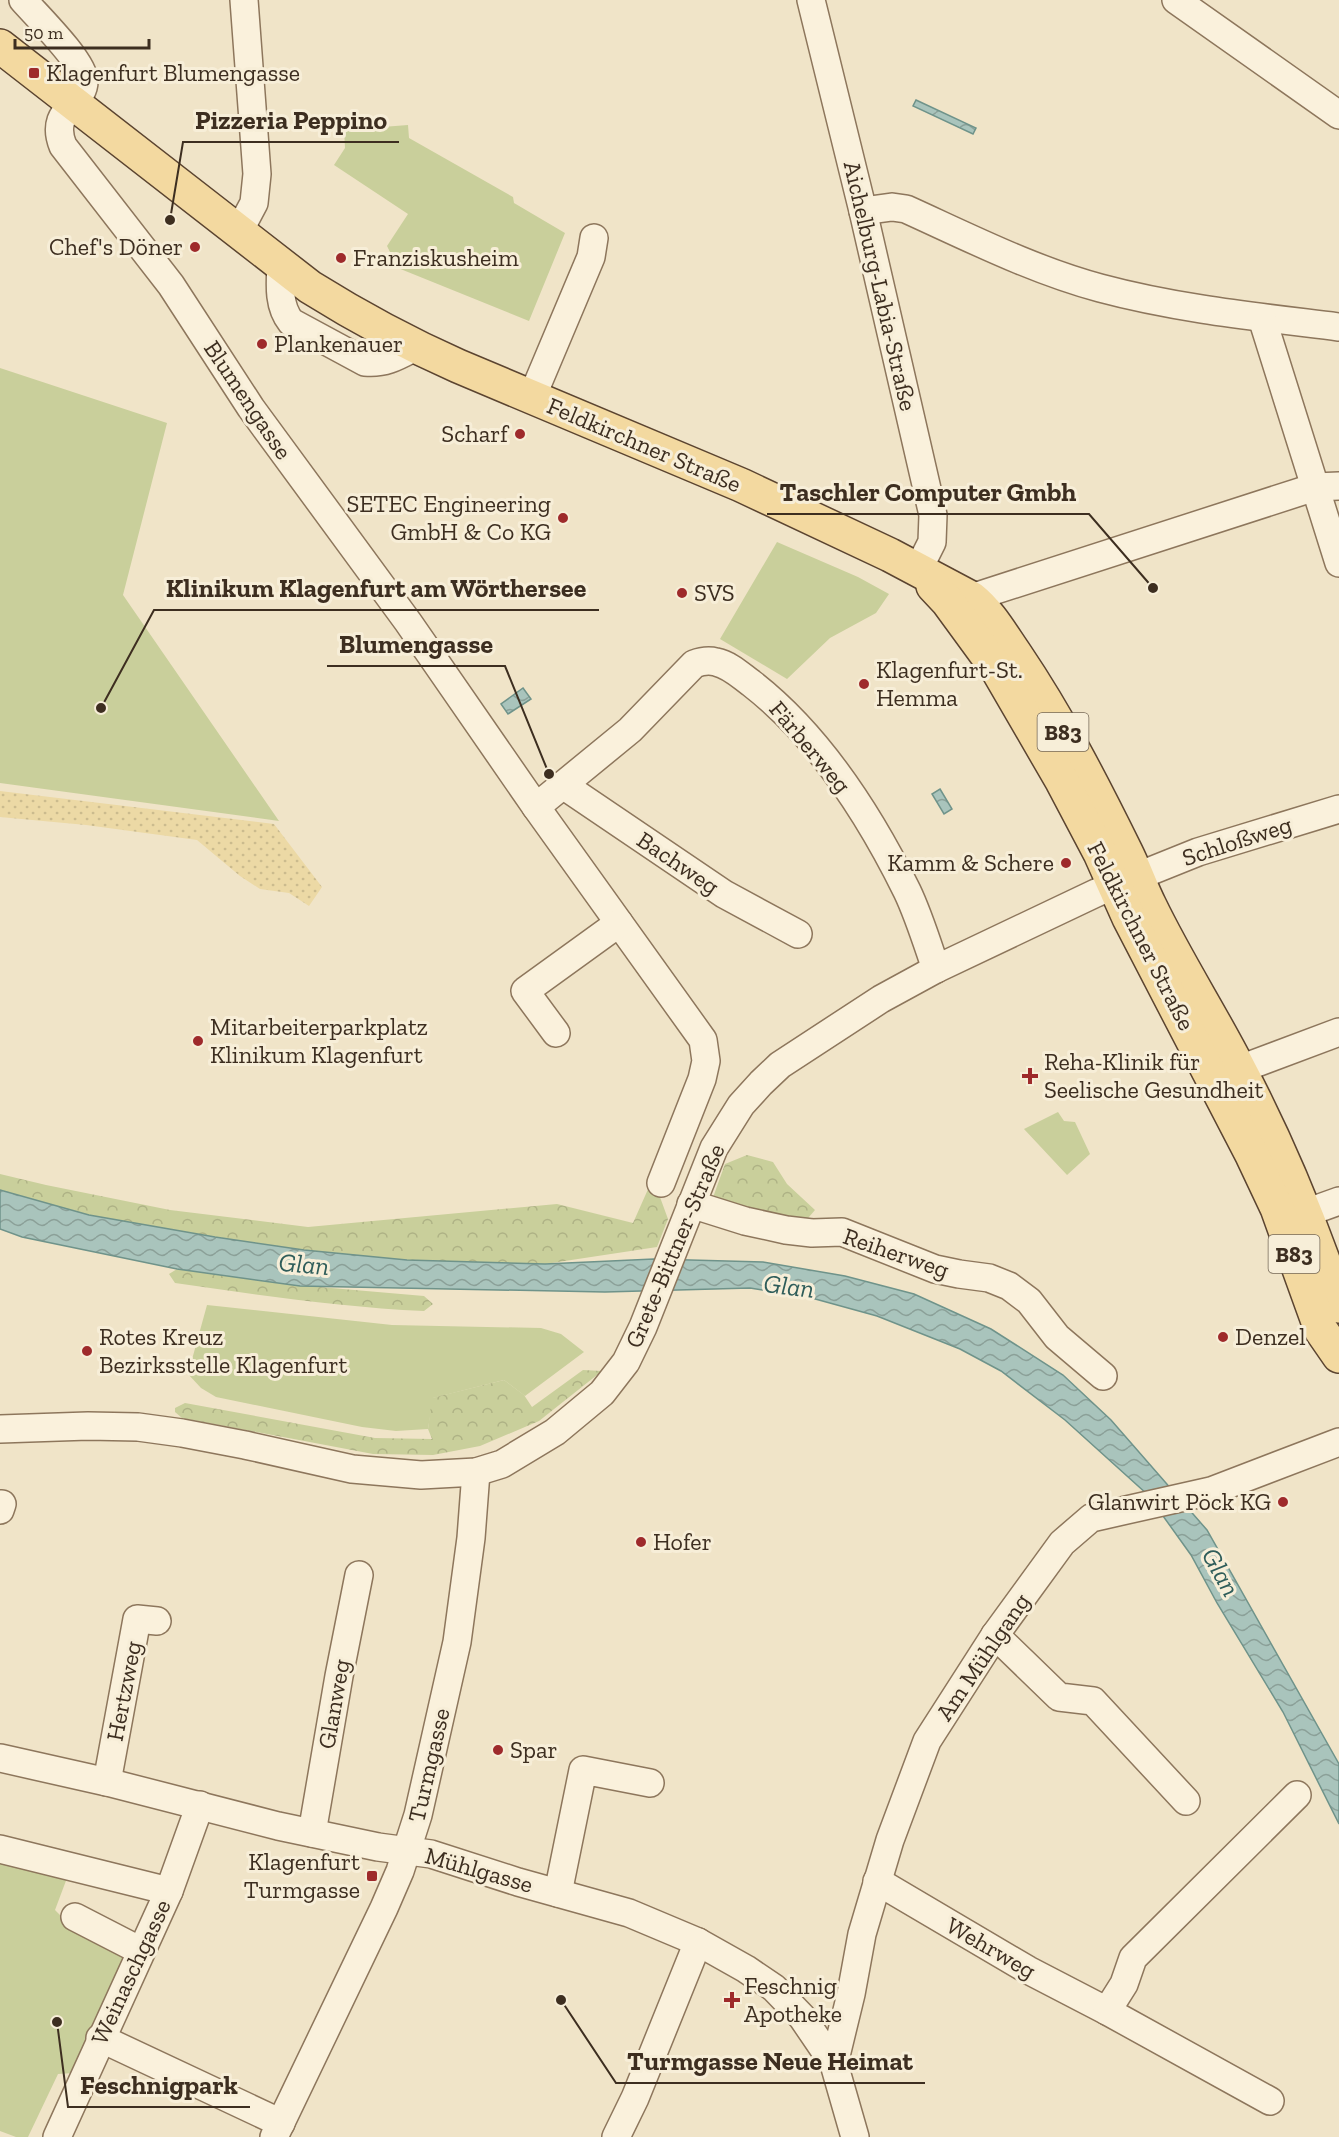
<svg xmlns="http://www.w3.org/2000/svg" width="1339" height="2137" viewBox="0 0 1339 2137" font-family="'Zilla Slab',serif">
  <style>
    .green { fill: #c9cf9b }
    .forest { fill: url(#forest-crowns) }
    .sand { fill: url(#sand-dots) }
    .water { fill: url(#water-waves); stroke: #6f938a; stroke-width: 1.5 }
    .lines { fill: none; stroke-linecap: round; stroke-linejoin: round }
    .minor-casing { stroke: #8d765c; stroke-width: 30 }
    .major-casing { stroke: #5b4430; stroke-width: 36 }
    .minor { stroke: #faf1dc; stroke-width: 27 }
    .major { stroke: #f3d9a0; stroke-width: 33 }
    .poi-dot { fill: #9e2a2b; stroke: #f7eed8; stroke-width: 2 }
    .labels { text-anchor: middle; stroke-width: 6; stroke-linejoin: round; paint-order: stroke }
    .shield { fill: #f7eed8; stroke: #756857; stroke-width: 1.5 }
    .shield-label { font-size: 22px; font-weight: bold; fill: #3d2e20 }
    .poi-label { font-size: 24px; fill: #3d2e20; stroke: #f7eed8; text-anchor: start }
    .street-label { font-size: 24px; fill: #3d2e20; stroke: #f7eed8 }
    .water-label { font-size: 26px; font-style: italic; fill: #2f5d5a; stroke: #f7eed8 }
    .leader { fill: none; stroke: #3d2e20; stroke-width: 2 }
    .callout-dot { fill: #3d2e20; stroke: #f7eed8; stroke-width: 2 }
    .callout-label { font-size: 26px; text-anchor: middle; font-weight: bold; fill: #3d2e20; stroke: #f7eed8; stroke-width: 6; stroke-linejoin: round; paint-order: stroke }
  </style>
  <defs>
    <pattern id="forest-crowns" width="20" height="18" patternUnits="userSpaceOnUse" patternTransform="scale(1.5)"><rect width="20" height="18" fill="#c9cf9b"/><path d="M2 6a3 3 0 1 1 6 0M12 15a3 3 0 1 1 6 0" fill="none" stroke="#aeb285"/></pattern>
    <pattern id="sand-dots" width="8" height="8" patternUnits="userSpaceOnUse" patternTransform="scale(1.5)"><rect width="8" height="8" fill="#ecd9a5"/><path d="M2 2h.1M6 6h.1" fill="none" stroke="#cbbb8e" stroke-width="1.8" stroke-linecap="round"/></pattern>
    <pattern id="water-waves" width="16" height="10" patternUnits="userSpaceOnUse" patternTransform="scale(1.5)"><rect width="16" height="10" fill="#a9c4bc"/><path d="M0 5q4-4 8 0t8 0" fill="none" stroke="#8ba098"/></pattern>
  </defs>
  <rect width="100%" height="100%" fill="#f0e4c8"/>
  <g class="green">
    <path d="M408 125 409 138 513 197 514 203 565 233 529 321 398 268 387 246 408 214 334 165 345 148 344 130Z"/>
    <path d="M0 368 167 423 123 595 279 821 0 783Z"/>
    <path d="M777 542 858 577 889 594 876 613 830 638 787 679 720 639Z"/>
    <path d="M1058 1112 1064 1121 1075 1122 1090 1154 1067 1175 1024 1129Z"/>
    <path d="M207 1305 392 1325 541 1328 561 1334 584 1352 525 1396 504 1380 433 1398 428 1429 396 1431 362 1427 216 1397 201 1388 188 1374Z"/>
    <path d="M0 1858 67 1878 55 1910 61 1916 132 1955 74 2073 58 2074 28 2137H16L0 2131Z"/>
  </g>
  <g class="forest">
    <path d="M747 1155 773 1162 787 1184 815 1210 803 1224 711 1203 725 1164Z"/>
    <path d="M0 1174 46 1185 170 1210 308 1227 557 1204 633 1223 653 1178 668 1219 657 1247 545 1264 407 1260 304 1250 215 1237 89 1215 0 1190Z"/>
    <path d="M177 1269 285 1284 424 1296 433 1304 424 1311C341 1307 258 1295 175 1283L169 1274Z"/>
    <path d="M583 1370 602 1371 539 1421 480 1446 433 1455 373 1454 182 1418 175 1412V1408L185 1403 375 1438 432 1439 428 1429 432 1398 504 1380 524 1395 532 1407Z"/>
  </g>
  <path class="sand" d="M0 791 274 824 322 887 309 906 289 893 260 889 240 876 197 840 86 825 0 817Z"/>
  <g class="water">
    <path d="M916 100 976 128 973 134 913 106Z"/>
    <path d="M523 688 531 699 508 714 501 704Z"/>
    <path d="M940 789 952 809 944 814 932 794Z"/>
    <path d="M0 1190 89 1215 215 1237 304 1250 407 1260 545 1264 654 1259 763 1262 845 1276 914 1294 991 1329 1063 1375 1111 1420 1207 1530 1339 1764V1824L1283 1712 1217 1603 1191 1555 1148 1495 1065 1420 1001 1371 960 1349 877 1316 808 1297 750 1288 605 1292 300 1286 177 1269 22 1237 0 1229Z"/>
  </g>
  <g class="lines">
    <defs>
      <g id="minor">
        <path d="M23 0C36 15 84 62 84 80 85 105 48 109 63 146L171 285 251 408 408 622 536 807 703 1040 706 1061 702 1079 661 1183"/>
        <path d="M811 0 863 211 933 515 932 542 918 570"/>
        <path d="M1176 0 1339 115"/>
        <path d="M863 211 892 207 906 209C970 238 1033 270 1100 288 1178 309 1259 317 1339 327"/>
        <path d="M238 233 254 203 257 174 244 0"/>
        <path d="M281 265C280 284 278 306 291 322L365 362C385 364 398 356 415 347"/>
        <path d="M1262 318 1339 563"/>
        <path d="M532 397 591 257 594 238"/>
        <path d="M955 601 971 598 1315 487 1339 486"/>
        <path d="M563 785 724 894 798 934"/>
        <path d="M536 807 630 730 694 664C702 661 708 660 716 662 730 665 740 675 751 683 818 735 870 816 907 891 919 916 927 943 936 969"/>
        <path d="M556 1033 525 991 619 923"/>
        <path d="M1219 1077 1339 1032"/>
        <path d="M691 1204 745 1221 786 1230 812 1233 842 1232 935 1269 959 1274 989 1278 1009 1286 1029 1301 1057 1337 1103 1376"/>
        <path d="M1286 1220 1339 1201"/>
        <path d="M0 1429 88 1426 138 1427 182 1433 245 1445 352 1469 421 1475 476 1472 502 1464 555 1432 602 1393 626 1362 643 1327 714 1148 741 1105 761 1083 780 1065 881 999 936 969 1096 893 1198 852 1339 809"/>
        <path d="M0 1510 2 1504"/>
        <path d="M995 1635 1059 1697 1093 1701 1186 1801"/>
        <path d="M0 1758 107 1782 278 1826 378 1847 431 1854 518 1882 629 1913 698 1942 746 1969 774 1988 802 2017 834 2064 855 2137"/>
        <path d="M107 1782 137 1619 157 1621"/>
        <path d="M312 1833 339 1676 359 1575"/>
        <path d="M0 1849 169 1891"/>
        <path d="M877 1881 1028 1970 1107 2011 1270 2101"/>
        <path d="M558 1893 583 1770 650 1783"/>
        <path d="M75 1917 141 1951"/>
        <path d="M1107 2011 1124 1984 1133 1958 1297 1795"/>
        <path d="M100 2038 281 2123"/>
        <path d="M834 2064 851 1994 862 1934 890 1840 927 1741 995 1635 1062 1543 1091 1518 1211 1491 1339 1442"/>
        <path d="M57 2137 169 1891 200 1805"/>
        <path d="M274 2137 384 1908 400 1871 418 1815 457 1642 471 1538 476 1472"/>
        <path d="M616 2137 635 2098 698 1942"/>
      </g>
      <g id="major">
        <path d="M0 46 310 287C358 317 406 343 458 366L741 485 890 555 971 598C990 613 1002 635 1016 655 1058 717 1093 785 1126 852 1135 870 1141 888 1150 906 1177 962 1211 1014 1239 1069 1279 1145 1312 1225 1339 1306"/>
        <path d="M933 586 948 602 997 669 1062 781 1100 853 1129 918 1252 1155 1277 1208 1321 1330 1339 1356"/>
      </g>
    </defs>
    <use href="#minor" class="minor-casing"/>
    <use href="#major" class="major-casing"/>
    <use href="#minor" class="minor"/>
    <use href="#major" class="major"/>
  </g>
  <g class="poi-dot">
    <rect x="28" y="67" width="12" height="12" rx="3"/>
    <circle cx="195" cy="247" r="6"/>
    <circle cx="341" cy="258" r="6"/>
    <circle cx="262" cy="344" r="6"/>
    <circle cx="520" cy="434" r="6"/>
    <circle cx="563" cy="518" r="6"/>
    <circle cx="682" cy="593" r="6"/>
    <circle cx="864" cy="684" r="6"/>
    <circle cx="1066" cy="863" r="6"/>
    <circle cx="198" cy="1041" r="6"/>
    <path d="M1027 1067h6v6h6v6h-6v6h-6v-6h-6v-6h6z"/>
    <circle cx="1223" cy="1337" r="6"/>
    <circle cx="87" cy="1351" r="6"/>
    <circle cx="1283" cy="1502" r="6"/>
    <circle cx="641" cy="1542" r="6"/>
    <circle cx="498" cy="1750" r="6"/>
    <rect x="366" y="1870" width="12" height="12" rx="3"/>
    <path d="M729 1991h6v6h6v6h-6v6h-6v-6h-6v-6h6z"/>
  </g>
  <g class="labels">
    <g class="shield">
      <rect x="1037.5" y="713" width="51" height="38" rx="4.5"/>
      <rect x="1268.5" y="1235" width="51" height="38" rx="4.5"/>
    </g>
    <g class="shield-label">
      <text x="1063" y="740">B83</text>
      <text x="1294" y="1262">B83</text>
    </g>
    <g class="poi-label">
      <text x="46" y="81">Klagenfurt Blumengasse</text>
      <text x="183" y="255" text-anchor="end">Chef's Döner</text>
      <text x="353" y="266">Franziskusheim</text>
      <text x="274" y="352">Plankenauer</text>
      <text x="508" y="442" text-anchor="end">Scharf</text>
      <text x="551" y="512" text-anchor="end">SETEC Engineering<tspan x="551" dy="28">GmbH &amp; Co KG</tspan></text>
      <text x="694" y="601">SVS</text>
      <text x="876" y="678">Klagenfurt-St.<tspan x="876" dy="28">Hemma</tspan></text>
      <text x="1054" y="871" text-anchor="end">Kamm &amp; Schere</text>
      <text x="210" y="1035">Mitarbeiterparkplatz<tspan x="210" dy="28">Klinikum Klagenfurt</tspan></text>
      <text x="1044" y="1070">Reha-Klinik für<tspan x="1044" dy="28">Seelische Gesundheit</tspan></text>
      <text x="99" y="1345">Rotes Kreuz<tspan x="99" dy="28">Bezirksstelle Klagenfurt</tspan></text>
      <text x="1235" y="1345">Denzel</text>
      <text x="1271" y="1510" text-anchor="end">Glanwirt Pöck KG</text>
      <text x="653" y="1550">Hofer</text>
      <text x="510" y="1758">Spar</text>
      <text x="360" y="1870" text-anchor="end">Klagenfurt<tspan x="360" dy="28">Turmgasse</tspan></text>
      <text x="744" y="1994">Feschnig<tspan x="744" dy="28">Apotheke</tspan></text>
    </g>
    <g class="street-label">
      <text transform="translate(880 286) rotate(77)" y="8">Aichelburg-Labia-Straße</text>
      <text transform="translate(248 400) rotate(56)" y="8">Blumengasse</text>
      <text transform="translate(644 445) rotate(23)" y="8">Feldkirchner Straße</text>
      <text transform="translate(810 747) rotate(50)" y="8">Färberweg</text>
      <text transform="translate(1237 841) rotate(-18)" y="8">Schloßweg</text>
      <text transform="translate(678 863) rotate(34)" y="8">Bachweg</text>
      <text transform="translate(1141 936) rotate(63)" y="8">Feldkirchner Straße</text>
      <text transform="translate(675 1246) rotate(-67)" y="8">Grete-Bittner-Straße</text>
      <text transform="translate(896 1253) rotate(19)" y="8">Reiherweg</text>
      <text transform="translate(983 1657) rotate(-56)" y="8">Am Mühlgang</text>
      <text transform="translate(124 1691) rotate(-79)" y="8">Hertzweg</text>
      <text transform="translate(334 1704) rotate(-80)" y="8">Glanweg</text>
      <text transform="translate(429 1765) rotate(-77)" y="8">Turmgasse</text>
      <text transform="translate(479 1870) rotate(16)" y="8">Mühlgasse</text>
      <text transform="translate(991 1948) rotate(30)" y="8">Wehrweg</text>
      <text transform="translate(131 1972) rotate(-65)" y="8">Weinaschgasse</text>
    </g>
    <g class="water-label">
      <text transform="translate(304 1264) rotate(5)" y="9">Glan</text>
      <text transform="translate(789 1286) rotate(7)" y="9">Glan</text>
      <text transform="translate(1221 1572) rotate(61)" y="9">Glan</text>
    </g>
  </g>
  <path class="leader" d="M170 220L183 142H399M1153 588L1089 514H767M101 708L154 610H599M549 774L505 666H327M561 2000L616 2083H925M57 2022L68 2107H250"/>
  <g class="callout-dot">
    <circle cx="170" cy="220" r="6"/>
    <circle cx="1153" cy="588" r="6"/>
    <circle cx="101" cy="708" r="6"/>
    <circle cx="549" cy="774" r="6"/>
    <circle cx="561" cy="2000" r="6"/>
    <circle cx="57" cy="2022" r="6"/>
  </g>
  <g class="callout-label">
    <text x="291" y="129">Pizzeria Peppino</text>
    <text x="928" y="501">Taschler Computer Gmbh</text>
    <text x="376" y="597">Klinikum Klagenfurt am Wörthersee</text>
    <text x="416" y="653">Blumengasse</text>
    <text x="770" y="2070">Turmgasse Neue Heimat</text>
    <text x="159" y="2094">Feschnigpark</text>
  </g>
  <path d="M15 39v9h134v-9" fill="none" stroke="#3d2e20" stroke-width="3"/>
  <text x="24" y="39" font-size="18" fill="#3d2e20" stroke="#f7eed8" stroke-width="4.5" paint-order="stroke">50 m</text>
</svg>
